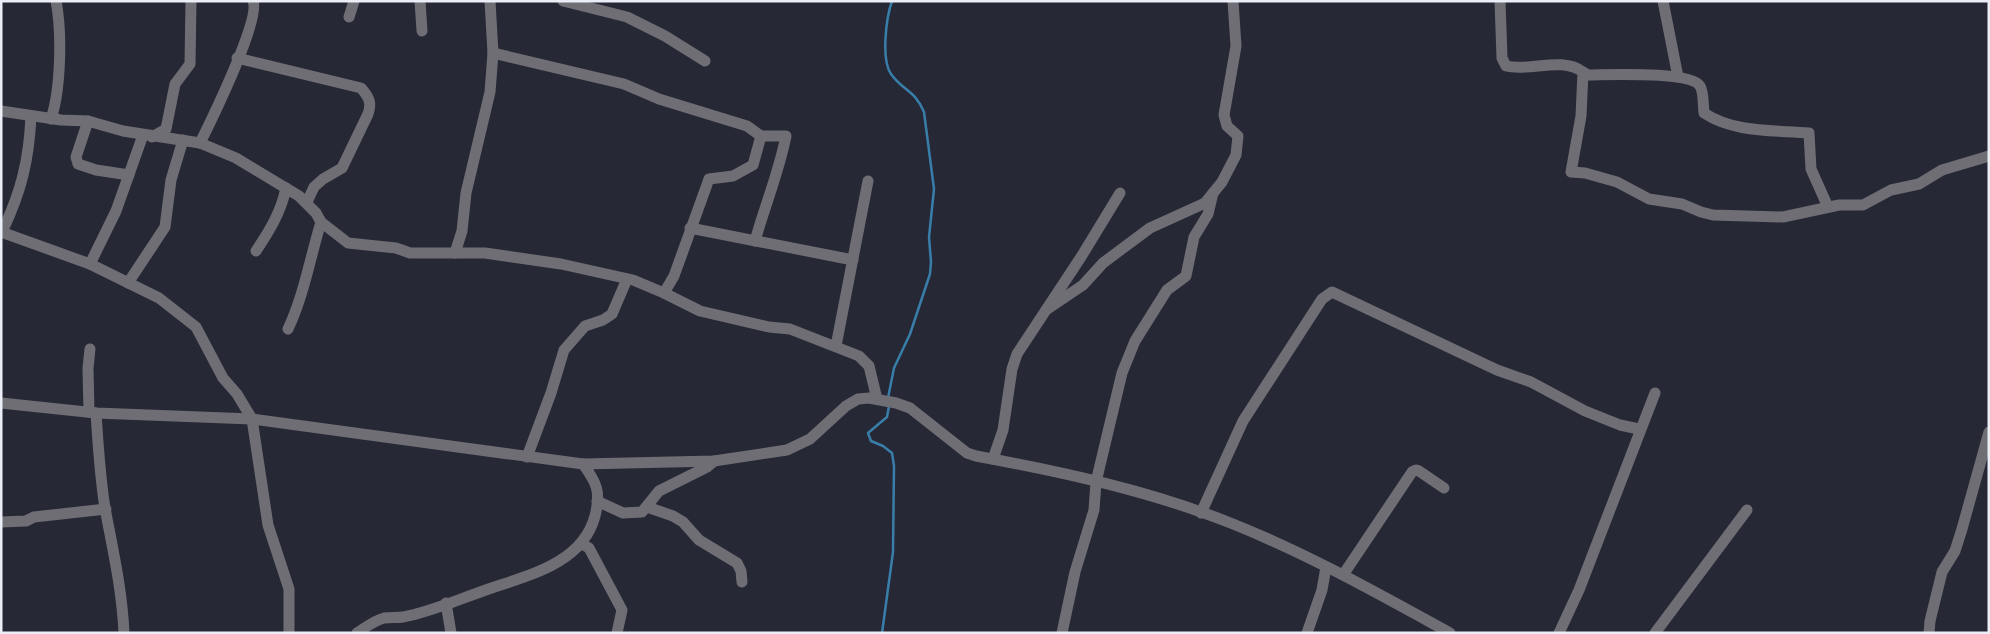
<svg xmlns="http://www.w3.org/2000/svg" width="1990" height="634" viewBox="0 0 1990 634" font-family="'Source Sans 3',sans-serif">
  <style>
    .lines { fill: none; stroke-linecap: round; stroke-linejoin: round }
    .stream { stroke: #397ea9; stroke-width: 2.5 }
    .minor { stroke: #706e75; stroke-width: 11 }
  </style>
  <rect width="100%" height="100%" fill="#262836"/>
  <g class="lines">
    <g class="stream">
      <path d="M888 398 894 368 910 334 930 274 931 262 929 237 934 189 924 112C915 90 903 91 891 74 881 60 886 18 892 1"/>
      <path d="M882 633 893 552 894 466 892 453 883 446 871 441 868 433 887 417 889 406"/>
    </g>
    <g class="minor">
      <path d="M420 1 422 31"/>
      <path d="M563 1 627 17 665 36 705 61"/>
      <path d="M1500 1 1502 58 1506 66C1530 72 1562 56 1583 72L1581 116 1571 172 1585 173 1617 182 1649 199 1682 204 1701 212 1713 215 1783 217 1839 205H1863L1891 190 1919 184 1942 170 1989 156"/>
      <path d="M1663 1 1678 77"/>
      <path d="M349 17 354 1"/>
      <path d="M493 53 624 84 659 99 747 126 761 136H786C779 172 765 205 755 241"/>
      <path d="M237 58 361 88C369 97 372 103 368 114L342 168 323 179 314 187 307 202"/>
      <path d="M1583 72 1588 75C1609 75 1690 71 1700 86 1704 92 1703 106 1704 113 1734 133 1774 130 1809 133L1811 169 1828 207"/>
      <path d="M1 111 61 120 88 121 123 131 200 143 236 158 299 196 316 213 321 222 348 243 396 248 410 253H485L561 264 633 280 664 293 700 311 769 327 790 329 859 356 869 366 877 399"/>
      <path d="M51 119C61 89 62 32 56 1"/>
      <path d="M88 121 76 157 78 164 96 170 129 175"/>
      <path d="M152 137 166 129 175 84 190 64 191 1"/>
      <path d="M200 143C211 121 261 19 253 1"/>
      <path d="M690 228 853 260"/>
      <path d="M1 232 90 264 159 298 196 327 223 378 237 394 252 419 268 525 289 589V633"/>
      <path d="M2 232C21 192 29 161 31 116"/>
      <path d="M256 251C270 230 281 212 286 188"/>
      <path d="M455 253 462 231 466 193 490 92 493 53 490 1"/>
      <path d="M90 264 116 211 143 135"/>
      <path d="M128 283 165 227 171 180 183 140"/>
      <path d="M664 293 674 276 709 179 733 176 753 165 761 136"/>
      <path d="M1046 310 1083 285 1103 263 1150 228 1205 203 1222 182 1236 155 1238 136 1227 126 1224 115 1236 46 1233 1"/>
      <path d="M288 329C304 295 310 258 321 222"/>
      <path d="M836 346 868 181"/>
      <path d="M1 403 96 413 252 419 583 464 714 461 787 450 810 439 846 406 858 399 869 398 896 403 910 408 967 453 976 456C1063 472 1151 491 1233 524 1308 554 1379 594 1450 633"/>
      <path d="M89 412 88 368 90 349"/>
      <path d="M96 413C98 445 100 477 105 508 113 551 122 589 124 633"/>
      <path d="M527 457 551 393 564 350 585 326 603 320 612 314 627 279"/>
      <path d="M993 459 1003 430 1012 369 1017 354 1081 257 1120 193"/>
      <path d="M597 501 623 513 642 512 659 491 707 467 714 461"/>
      <path d="M647 507 673 516 683 522 699 540 737 563 741 571 742 582"/>
      <path d="M1201 513 1243 421 1322 299 1332 292 1497 370 1531 382 1585 411 1620 425 1639 429"/>
      <path d="M1 522 26 521 34 517 106 509"/>
      <path d="M582 544 589 548 622 610 617 633"/>
      <path d="M1343 575 1412 472 1416 470 1419 471 1444 488"/>
      <path d="M446 603 451 633"/>
      <path d="M357 633C365 628 375 620 384 618 390 617 397 618 403 617 430 612 457 600 483 591 525 576 582 565 595 516 601 492 597 483 583 464"/>
      <path d="M1062 633 1075 572 1094 510 1096 482 1122 373 1135 341 1167 290 1186 276 1194 237 1208 214 1213 193"/>
      <path d="M1307 633 1322 590 1326 567"/>
      <path d="M1559 633 1579 590 1655 393"/>
      <path d="M1655 633 1747 510"/>
      <path d="M1929 633 1930 621 1942 572 1955 551 1962 529 1989 432"/>
    </g>
  </g>
  <rect width="1990" height="634" fill="none" stroke="#eceef7" stroke-width="5"/>
</svg>
